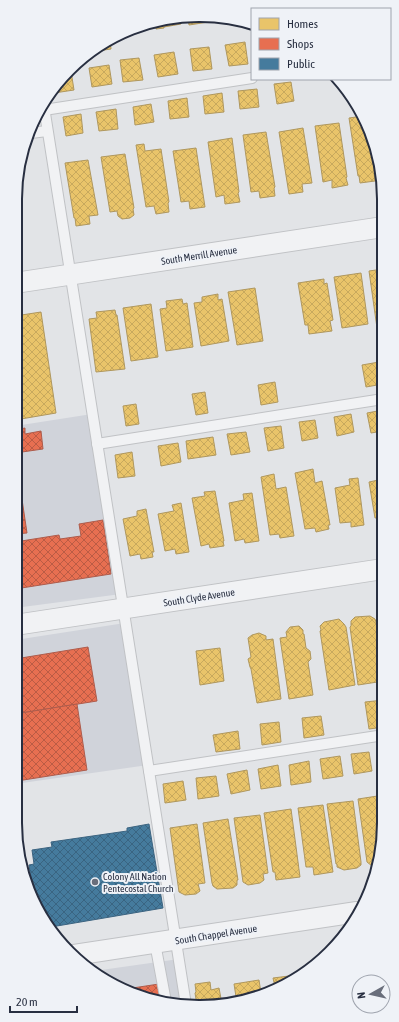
<svg xmlns="http://www.w3.org/2000/svg" width="399" height="1022" viewBox="0 0 399 1022" font-family="'Asap Condensed',sans-serif">
  <style>
    .built { fill: #d0d3da }
    .homes { fill: url(#homes-cross-hatch); stroke: #af975e }
    .shops { fill: url(#shops-cross-hatch); stroke: #ae5c4c }
    .public { fill: url(#public-cross-hatch); stroke: #3c6481 }
    .lines { fill: none; stroke-linecap: round; stroke-linejoin: round }
    .service-casing { stroke: #c0c2c5; stroke-width: 12 }
    .minor-casing { stroke: #c0c2c5; stroke-width: 22 }
    .service { stroke: #f1f2f4; stroke-width: 10 }
    .minor { stroke: #f1f2f4; stroke-width: 20 }
    .poi-dot { fill: #696e7b; stroke: #eff2f7; stroke-width: 1.5 }
    .labels { text-anchor: middle; stroke-width: 4; stroke-linejoin: round; paint-order: stroke }
    .street-label { font-size: 10px; fill: #282f41; stroke: #eff2f7 }
    .poi-label { font-size: 10px; fill: #282f41; stroke: #eff2f7; text-anchor: start }
    .rim { fill: none; stroke: #282f41; stroke-width: 2 }
  </style>
  <defs>
    <pattern id="homes-cross-hatch" width="8" height="8" patternUnits="userSpaceOnUse"><rect width="8" height="8" fill="#e9c46a"/><path d="M0 0l8 8M0 8l8-8" fill="none" stroke="#c8a95d"/></pattern>
    <pattern id="shops-cross-hatch" width="8" height="8" patternUnits="userSpaceOnUse"><rect width="8" height="8" fill="#e76f51"/><path d="M0 0l8 8M0 8l8-8" fill="none" stroke="#bb5c45"/></pattern>
    <pattern id="public-cross-hatch" width="8" height="8" patternUnits="userSpaceOnUse"><rect width="8" height="8" fill="#457b9d"/><path d="M0 0l8 8M0 8l8-8" fill="none" stroke="#3a6582"/></pattern>
  </defs>
  <rect width="100%" height="100%" fill="#e2e4e7"/>
  <g class="built">
    <path d="M92 414 121 594 15 608V426Z"/>
    <path d="M125 623 148 765 15 784V640Z"/>
    <path d="M179 959 186 1005H175L107 982 94 971Z"/>
  </g>
  <g class="homes">
    <path d="M176 17H179L181 24 164 27V28L156 29 155 23Z"/>
    <path d="M188 17 214 19 215 21 189 25Z"/>
    <path d="M110 39 111 49 104 50 103 45H101L107 40Z"/>
    <path d="M245 42 248 64 229 66 225 45Z"/>
    <path d="M209 47 212 69 193 71 190 49Z"/>
    <path d="M174 52 178 74 158 77 154 55Z"/>
    <path d="M139 58 143 80 123 82 120 60Z"/>
    <path d="M109 65 112 84 92 87 89 68Z"/>
    <path d="M71 71 74 90 54 93 53 87Z"/>
    <path d="M291 82 294 101 277 104 274 84Z"/>
    <path d="M341 82 350 96 344 97Z"/>
    <path d="M257 89 259 107 240 109 238 91Z"/>
    <path d="M222 93 224 112 205 114 203 96Z"/>
    <path d="M187 98 189 117 170 119 168 101Z"/>
    <path d="M151 104 154 122 135 125 133 107Z"/>
    <path d="M116 109 118 129 99 131 96 112Z"/>
    <path d="M81 114 83 133 66 136 63 117Z"/>
    <path d="M363 116V119H365L381 172 374 173 375 181 360 183 359 176H358L349 118Z"/>
    <path d="M339 123 347 177 346 178 348 185 332 188V180L323 182 315 126Z"/>
    <path d="M303 128 312 183 302 184 303 192 289 194 279 132Z"/>
    <path d="M266 132 275 187 274 188 275 196 260 198 259 191 251 192 243 135Z"/>
    <path d="M232 138 239 192 238 193 240 202 225 204 224 195 216 197 208 142Z"/>
    <path d="M144 144 145 151 161 149 169 202 168 203 169 212 156 214 154 206 146 207 136 145Z"/>
    <path d="M196 148 205 207 190 209 189 201 181 202 173 151Z"/>
    <path d="M125 154 134 208 133 209 134 215 130 218 122 219 118 216 117 211 110 212 101 157Z"/>
    <path d="M88 160 98 215 89 216 90 224 76 226 75 218H74L65 163Z"/>
    <path d="M383 269V327L377 328 369 271Z"/>
    <path d="M361 273 368 324 342 328 334 277Z"/>
    <path d="M324 279V284L327 283 333 320 330 321 332 331 309 334 308 325H305L298 283Z"/>
    <path d="M255 288 263 341 237 345 228 292Z"/>
    <path d="M218 294V300L222 299 229 341 201 346 194 303 202 302V297Z"/>
    <path d="M182 299 183 304 187 303 193 347 166 351 160 309 167 308 166 301Z"/>
    <path d="M151 304 158 357 131 361 123 308Z"/>
    <path d="M115 310 116 315H117L125 369 96 372 89 319 97 318 96 312Z"/>
    <path d="M41 312 56 413 15 420V390L21 389 15 350V316Z"/>
    <path d="M379 362 383 384 366 387 362 365Z"/>
    <path d="M275 382 278 402 261 405 258 385Z"/>
    <path d="M205 392 208 413 196 415 192 394Z"/>
    <path d="M136 404 139 424 126 426 123 406Z"/>
    <path d="M383 410V431L371 433 367 413Z"/>
    <path d="M351 414 354 432 337 436 334 417Z"/>
    <path d="M315 420 318 438 302 441 299 422Z"/>
    <path d="M281 426 284 448 268 451 264 428Z"/>
    <path d="M246 432 250 452 231 455 227 434Z"/>
    <path d="M213 437 216 455 188 459 186 441Z"/>
    <path d="M178 443 181 462 161 466 158 446Z"/>
    <path d="M132 452 135 476 118 478 115 455Z"/>
    <path d="M313 469 315 483 322 481 330 525H328L329 529 316 532 315 528 305 529 295 473Z"/>
    <path d="M274 474 276 489 286 487 294 536 280 538 279 534 270 535 261 477Z"/>
    <path d="M358 478 364 525 351 527V522L340 523 335 488 350 485 349 479Z"/>
    <path d="M383 479V517L375 518 369 482Z"/>
    <path d="M215 491 224 541H223L224 546 210 548 209 544 201 546 192 498 205 496 204 492Z"/>
    <path d="M252 493 259 541 245 543 244 539 235 541 229 503 244 500 243 494Z"/>
    <path d="M181 503 189 552 176 554 175 549 165 551 158 514 174 511 172 505Z"/>
    <path d="M146 509 154 552H152L153 557 141 559 140 554 130 556 123 519 137 516V511Z"/>
    <path d="M383 612 384 649 379 617 382 613Z"/>
    <path d="M370 616 375 619 376 622 384 675V681L358 685 350 627 351 626V621L355 617Z"/>
    <path d="M339 619 344 624 346 627 355 685 329 690 320 631 321 630 320 626 324 622Z"/>
    <path d="M299 626 303 630V634H304L306 648 310 651 311 659 308 662 313 695 289 699 280 638 287 637 286 632 290 627Z"/>
    <path d="M259 633 266 636V640L273 639 281 699 257 703 251 669 250 667 248 659 251 657 248 638 252 635Z"/>
    <path d="M220 648 224 681 200 685 196 651Z"/>
    <path d="M384 700V727L369 729 365 702Z"/>
    <path d="M321 716 324 735 304 738 302 718Z"/>
    <path d="M279 722 281 742 262 745 260 724Z"/>
    <path d="M238 731 240 749 216 752 213 735Z"/>
    <path d="M369 752 372 771 354 774 351 754Z"/>
    <path d="M340 756 343 776 323 779 320 759Z"/>
    <path d="M309 761 311 782 291 785 289 765Z"/>
    <path d="M278 765 281 786 261 789 258 769Z"/>
    <path d="M247 770 250 790 231 794 227 774Z"/>
    <path d="M216 776 219 796 198 799 196 778Z"/>
    <path d="M183 781 186 800 165 803 163 784Z"/>
    <path d="M384 795V822L378 865 372 866 367 862 358 799Z"/>
    <path d="M353 801 361 862V865L357 868 344 870 337 867V864H336L327 804Z"/>
    <path d="M323 805 333 872 314 875 313 867H306L298 808Z"/>
    <path d="M291 809 300 877 276 880 275 872H273L264 813Z"/>
    <path d="M260 815 268 873 263 874 264 880 260 883 248 885 243 882 234 818Z"/>
    <path d="M228 819 238 880H237V885L233 888 217 889 213 886 212 883 203 823Z"/>
    <path d="M197 824 205 883 198 884 200 891 196 894 185 895 179 892 170 828Z"/>
    <path d="M297 975 298 978 275 987 273 978Z"/>
    <path d="M259 980 261 993 237 1003 234 984Z"/>
    <path d="M210 982 211 990 219 988 222 1004 197 1005 195 993 196 992 195 984Z"/>
  </g>
  <g class="shops">
    <path d="M25 428V434L41 431 43 449 15 453V430Z"/>
    <path d="M19 479 27 533 15 534V480Z"/>
    <path d="M103 520 111 574 15 589V542L59 535 60 539 81 536 79 524Z"/>
    <path d="M88 647 97 701 15 714V659Z"/>
    <path d="M77 704 87 770 17 781 15 769V714Z"/>
    <path d="M159 984 161 1001 126 989Z"/>
  </g>
  <g class="public">
    <path d="M18 176 20 186 17 187Z"/>
    <path d="M149 824 163 908 51 927 34 898 29 865 34 864 32 850 52 847 51 842 127 831V828Z"/>
  </g>
  <g class="lines">
    <defs>
      <g id="service">
        <path d="M44 107 186 1005"/>
        <path d="M44 110 252 78"/>
        <path d="M31 133 47 131"/>
        <path d="M97 444 383 399"/>
        <path d="M149 771 384 735"/>
        <path d="M155 943 166 1002"/>
      </g>
      <g id="minor">
        <path d="M15 283 383 227"/>
        <path d="M15 625 383 569"/>
        <path d="M74 955 357 912"/>
      </g>
    </defs>
    <use href="#service" class="service-casing"/>
    <use href="#minor" class="minor-casing"/>
    <use href="#service" class="service"/>
    <use href="#minor" class="minor"/>
  </g>
  <circle class="poi-dot" cx="95" cy="882" r="4"/>
  <g class="labels">
    <g class="street-label">
      <text transform="translate(199 255) rotate(-9)" y="4">South Merrill Avenue</text>
      <text transform="translate(199 597) rotate(-9)" y="4">South Clyde Avenue</text>
      <text transform="translate(216 934) rotate(-9)" y="4">South Chappel Avenue</text>
    </g>
    <g class="poi-label">
      <text x="103" y="880">Colony All Nation<tspan x="103" dy="12">Pentecostal Church</tspan></text>
    </g>
  </g>
  <path d="M0 0H399V1022H0ZM199 22H200A177 177 0 0 1 377 199V823A177 177 0 0 1 200 1000H199A177 177 0 0 1 22 823V199A177 177 0 0 1 199 22Z" fill="#eff2f7" fill-rule="evenodd"/>
  <path class="rim" d="M199 22H200A177 177 0 0 1 377 199V823A177 177 0 0 1 200 1000H199A177 177 0 0 1 22 823V199A177 177 0 0 1 199 22Z"/>
  <rect x="251" y="8" width="140" height="72" fill="#eff2f7" stroke="#9fa4ae"/>
  <rect x="259" y="18" width="20" height="12" fill="#e9c46a" stroke="#9fa4ae"/>
  <text x="287" y="28" font-size="12" fill="#282f41">Homes</text>
  <rect x="259" y="38" width="20" height="12" fill="#e76f51" stroke="#9fa4ae"/>
  <text x="287" y="48" font-size="12" fill="#282f41">Shops</text>
  <rect x="259" y="58" width="20" height="12" fill="#457b9d" stroke="#9fa4ae"/>
  <text x="287" y="68" font-size="12" fill="#282f41">Public</text>
  <g transform="translate(371 994) rotate(262)"><circle r="19" fill="#eff2f7" stroke="#9fa4ae"/>
  <path d="M0-3L7 15L0 10L-7 15Z" fill="#696e7b"/>
  <text y="-6" font-size="11" font-weight="bold" text-anchor="middle" fill="#282f41">N</text>
  </g>
  <path d="M10 1006v6h67v-6" fill="none" stroke="#282f41" stroke-width="2"/>
  <text x="16" y="1006" font-size="12" fill="#282f41" stroke="#eff2f7" stroke-width="3" paint-order="stroke">20 m</text>
</svg>
